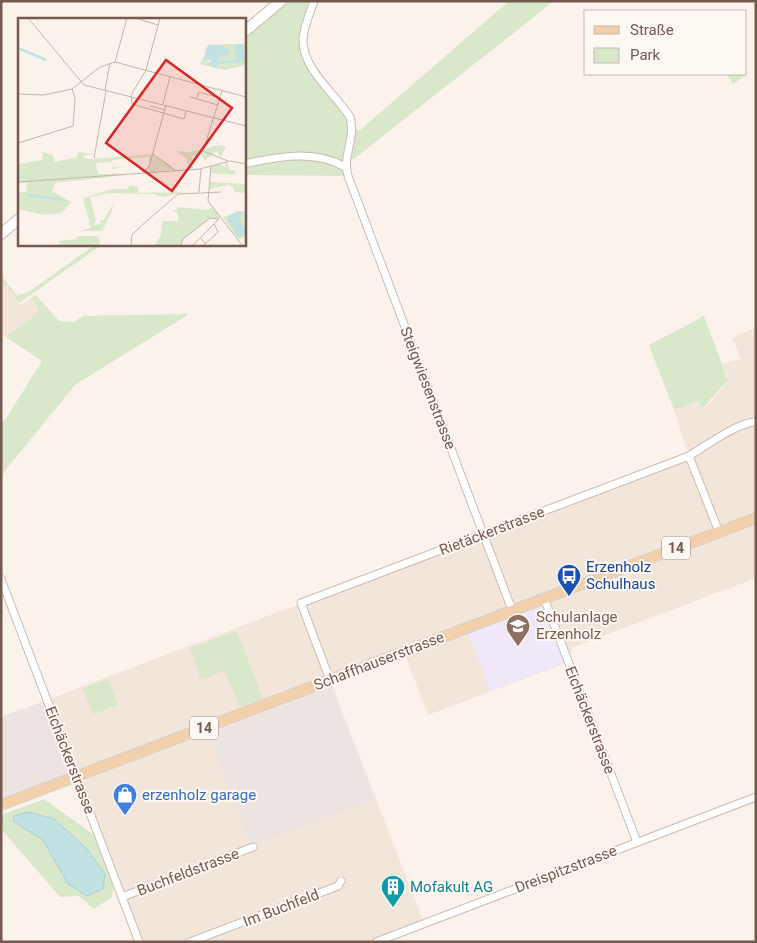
<svg xmlns="http://www.w3.org/2000/svg" width="757" height="943" viewBox="0 0 757 943" font-family="Roboto,sans-serif">
  <style>
    .residential { fill: #f2e5da }
    .industrial { fill: #ebe4e0 }
    .education { fill: #f0e8f7 }
    .green { fill: #d9e7cb; fill-rule: evenodd }
    .water { fill: #c1e1e3; stroke: #a9d1d3 }
    .lines { fill: none; stroke-linecap: round; stroke-linejoin: round }
    .street-casing { stroke: #ccbbb2; stroke-width: 9 }
    .secondary-casing { stroke: #cebbb0; stroke-width: 12 }
    .primary-casing { stroke: #d8d1ce; stroke-width: 12 }
    .street { stroke: #fff; stroke-width: 7 }
    .secondary { stroke: #fff; stroke-width: 10 }
    .primary { stroke: #f2d0ab; stroke-width: 10 }
    .labels { text-anchor: middle; stroke-width: 4; stroke-linejoin: round; paint-order: stroke }
    .shield { fill: #fdf8f2; stroke: #9d8981; stroke-width: 1 }
    .shield-label { font-size: 14px; font-weight: bold; fill: #745951 }
    .street-label { font-size: 15px; fill: #745951; stroke: #fdf8f2 }
    .transit-label { font-size: 15px; fill: #164399; stroke: #fdf8f2; text-anchor: start }
    .education-label { font-size: 15px; fill: #785e54; stroke: #fdf8f2; text-anchor: start }
    .shop-label { font-size: 15px; fill: #366cbe; stroke: #fdf8f2; text-anchor: start }
    .culture-label { font-size: 15px; fill: #0d838f; stroke: #fdf8f2; text-anchor: start }
    .inset-river { fill: none; stroke: #c1e1e3; stroke-width: 2.5 }
    .inset-road { fill: none; stroke: #c5b5ad; stroke-width: 1 }
    .view { fill: #d62828; fill-opacity: 0.15; stroke: #d62828; stroke-width: 2.5 }
    .inset-edge { fill: none; stroke: #745951; stroke-width: 2.5 }
  </style>
  <rect width="100%" height="100%" fill="#fbf3eb"/>
  <g class="residential">
    <path d="M5 284 20 305 31 299 39 312 7 336 1 335V287Z"/>
    <path d="M756 327V578L574 647 566 663 428 715 404 652 330 680 424 923 376 942H139L47 700 689 456 674 410 698 401 702 409 709 404 729 380 722 363 741 359 732 338Z"/>
  </g>
  <g class="industrial">
    <path d="M331 688 374 799 251 846 209 735Z"/>
    <path d="M47 700 77 776 1 805V717Z"/>
  </g>
  <path class="education" d="M547 605 568 661 490 691 468 632Z"/>
  <g class="green">
    <path d="M281 1H314C311 12 303 28 304 39 307 74 340 96 353 127L360 130 509 1H554L345 166 348 176 244 175V32Z"/>
    <path d="M746 72 747 74 733 84 726 74H746Z"/>
    <path d="M96 244H103L19 303 6 285 1 287V275L17 296 30 291Z"/>
    <path d="M36 295 59 321 74 322 83 316 189 314 75 385 4 472 1 480V422L5 420 42 361 6 337 39 312 31 298Z"/>
    <path d="M704 316 728 380 702 409 698 401 674 410 649 345Z"/>
    <path d="M237 631 263 699 240 707 224 671 201 680 190 648Z"/>
    <path d="M109 679 118 705 93 714 83 688Z"/>
    <path d="M44 799 93 834 114 886 112 897 94 909 79 896 60 897 1 829V815ZM43 840 87 896 55 860Z"/>
  </g>
  <path class="water" d="M28 812 54 819 87 849 105 874 103 889 87 896 68 884 43 840 13 821 14 816Z"/>
  <g class="lines">
    <defs>
      <g id="street">
        <path d="M314 1C310 13 304 26 303 39 302 69 335 93 350 117 356 138 342 156 348 176L512 610"/>
        <path d="M244 164C276 157 315 149 345 167"/>
        <path d="M689 456 719 532"/>
        <path d="M1 579 139 942"/>
        <path d="M544 598 637 842"/>
        <path d="M330 680 301 603 689 456C704 447 740 421 756 422"/>
        <path d="M122 897 253 847"/>
        <path d="M190 942 338 886 341 881"/>
        <path d="M376 942 756 797"/>
      </g>
      <g id="secondary">
        <path d="M244 32 281 1"/>
        <path d="M1 234 19 219"/>
      </g>
      <path id="primary" d="M1 805 756 518"/>
    </defs>
    <use href="#street" class="street-casing"/>
    <use href="#secondary" class="secondary-casing"/>
    <use href="#primary" class="primary-casing"/>
    <use href="#street" class="street"/>
    <use href="#secondary" class="secondary"/>
    <use href="#primary" class="primary"/>
  </g>
  <defs>
    <symbol id="bus-pin" viewBox="-11 -11 22 30"><path d="M0 17L-7.5 6A9.5 9.5 0 1 1 7.5 6Z" fill="#1a4fb4" stroke="#fdf8f2"/><path d="M-5-6H5V4H4V6H2V4H-2V6H-4V4H-5ZM-3.5-4V0h7V-4ZM-3.5 1.2v1.5H-2V1.2ZM2 1.2v1.5H3.5V1.2Z" fill="#fff"/></symbol>
    <symbol id="school-pin" viewBox="-11 -11 22 30"><path d="M0 17L-7.5 6A9.5 9.5 0 1 1 7.5 6Z" fill="#8d6e63" stroke="#fdf8f2"/><path d="M0-5L7-2L0 1L-7-2ZM-4 1L0 2.5L4 1V4Q0 6-4 4Z" fill="#fff"/></symbol>
    <symbol id="shop-pin" viewBox="-11 -11 22 30"><path d="M0 17L-7.5 6A9.5 9.5 0 1 1 7.5 6Z" fill="#3f7fe0" stroke="#fdf8f2"/><path d="M-5-2.5h2.3a2.7 3.5 0 0 1 5.4 0H5L5.5 6h-11ZM-1.5-2.5h3a1.5 2.3 0 0 0-3 0Z" fill="#fff"/></symbol>
    <symbol id="building-pin" viewBox="-11 -11 22 30"><path d="M0 17L-7.5 6A9.5 9.5 0 1 1 7.5 6Z" fill="#0f9aa8" stroke="#fdf8f2"/><path d="M-4-6H4V6H1V3H-1V6H-4ZM-2.5-4.3h1.7v1.8h-1.7ZM.8-4.3h1.7v1.8H.8ZM-2.5-1h1.7V.8h-1.7ZM.8-1h1.7V.8H.8Z" fill="#fff"/></symbol>
  </defs>
  <g fill-rule="evenodd">
    <use href="#bus-pin" x="555" y="562" width="28" height="38"/>
    <use href="#school-pin" x="504" y="612" width="28" height="38"/>
    <use href="#shop-pin" x="111" y="781" width="28" height="38"/>
    <use href="#building-pin" x="379" y="873" width="28" height="38"/>
  </g>
  <g class="labels">
    <g class="shield">
      <rect x="662" y="536.5" width="28" height="23" rx="4"/>
      <rect x="190" y="716.5" width="28" height="23" rx="4"/>
    </g>
    <g class="shield-label">
      <text x="676" y="553">14</text>
      <text x="204" y="733">14</text>
    </g>
    <g class="street-label">
      <text transform="translate(428 388) rotate(69)" y="5">Steigwiesenstrasse</text>
      <text transform="translate(492 531) rotate(-21)" y="5">Rietäckerstrasse</text>
      <text transform="translate(379 661) rotate(-21)" y="5">Schaffhauserstrasse</text>
      <text transform="translate(590 720) rotate(69)" y="5">Eichäckerstrasse</text>
      <text transform="translate(70 760) rotate(69)" y="5">Eichäckerstrasse</text>
      <text transform="translate(566 869) rotate(-21)" y="5">Dreispitzstrasse</text>
      <text transform="translate(188 872) rotate(-21)" y="5">Buchfeldstrasse</text>
      <text transform="translate(281 908) rotate(-21)" y="5">Im Buchfeld</text>
    </g>
    <g class="transit-label">
      <text x="586" y="572">Erzenholz<tspan x="586" dy="17">Schulhaus</tspan></text>
    </g>
    <g class="education-label">
      <text x="536" y="622">Schulanlage<tspan x="536" dy="17">Erzenholz</tspan></text>
    </g>
    <g class="shop-label">
      <text x="142" y="800">erzenholz garage</text>
    </g>
    <g class="culture-label">
      <text x="410" y="892">Mofakult AG</text>
    </g>
  </g>
  <g transform="translate(18 18)">
    <rect width="228" height="228" fill="#fbf3eb"/>
    <path d="M213 26H227V47L206 52 182 46 189 27ZM190 27H202L209 31V38L203 37 200 45 226 42 199 48 184 40ZM201 127 208 128 203 139 198 133 187 143 183 136 174 138 175 143 170 145 175 147V151L172 152 170 145H149L158 152 124 155 131 147V139L94 142 95 149 108 148 95 151V155L108 157 37 165 34 173 53 184 44 195 26 197 0 191V174H8L9 165H0V146L25 142 24 134 35 137 37 144 59 139 60 134 76 136 66 137 65 140 74 141 134 136 148 145H169V141L158 133 172 134ZM94 144 95 156H80L78 145ZM209 144 212 152H217V157L193 155V149L201 146 206 149ZM192 164 227 166V175L216 174V170L211 167 192 171ZM111 167 120 169V175L165 174 146 179 135 176 90 175 72 179 78 203 76 207 83 206 82 202H86L95 186 94 193 84 213H62L73 210 65 180 95 171H110ZM161 189 190 192 194 189 202 198 201 201 192 200 165 221 163 227H137L143 217 144 203H160V195L155 193ZM227 193V220L220 221 205 199ZM60 218H80L82 227H42L41 223 59 221Z" fill="#d9e7cb" fill-rule="evenodd"/>
    <path d="M225 26 226 43 200 47 199 50 194 49 192 42H185L190 27H202L213 33 210 38 203 37 200 44 219 42 216 28ZM220 193 227 194 220 198 227 212V217L224 218 219 217 210 202V198Z" fill="#c1e1e3"/>
    <path class="inset-river" d="M0 30 28 42M9 177 45 182"/>
    <path class="inset-road" d="M10 0 66 67 228 108M117 0 140 7M142 0 128 52 113 77 114 86 166 101 168 93M97 44 109 0M87 72 92 45M204 73 185 133 210 143M0 76 26 77 54 71 82 49 97 44 228 79M172 79 200 87M178 81 181 74 202 80M145 86 152 59M132 88 147 92M0 125 55 108 57 80 54 71M135 136 158 153M76 140 88 73M193 148 190 183 224 227M124 154 131 149 148 87M0 164 182 151 212 143 228 146M181 174 183 151M183 220 187 226 200 214 196 206M113 227 114 217 123 208 160 176 203 174M163 227 165 221 192 200 201 201M175 227 201 201"/>
    <path class="view" d="M148 42 214 90 154 173 88 125Z"/>
    <rect width="228" height="228" class="inset-edge"/>
  </g>
  <rect width="757" height="943" fill="none" stroke="#745951" stroke-width="5"/>
  <rect x="584" y="10" width="162" height="65" fill="#fdf8f2" stroke="#c6b8b2"/>
  <rect x="594" y="26" width="25" height="8" fill="#f2d0ab" stroke="#c6b8b2"/>
  <text x="630" y="35" font-size="15" fill="#745951">Straße</text>
  <rect x="594" y="48" width="25" height="15" fill="#d9e7cb" stroke="#c6b8b2"/>
  <text x="630" y="60" font-size="15" fill="#745951">Park</text>
</svg>
